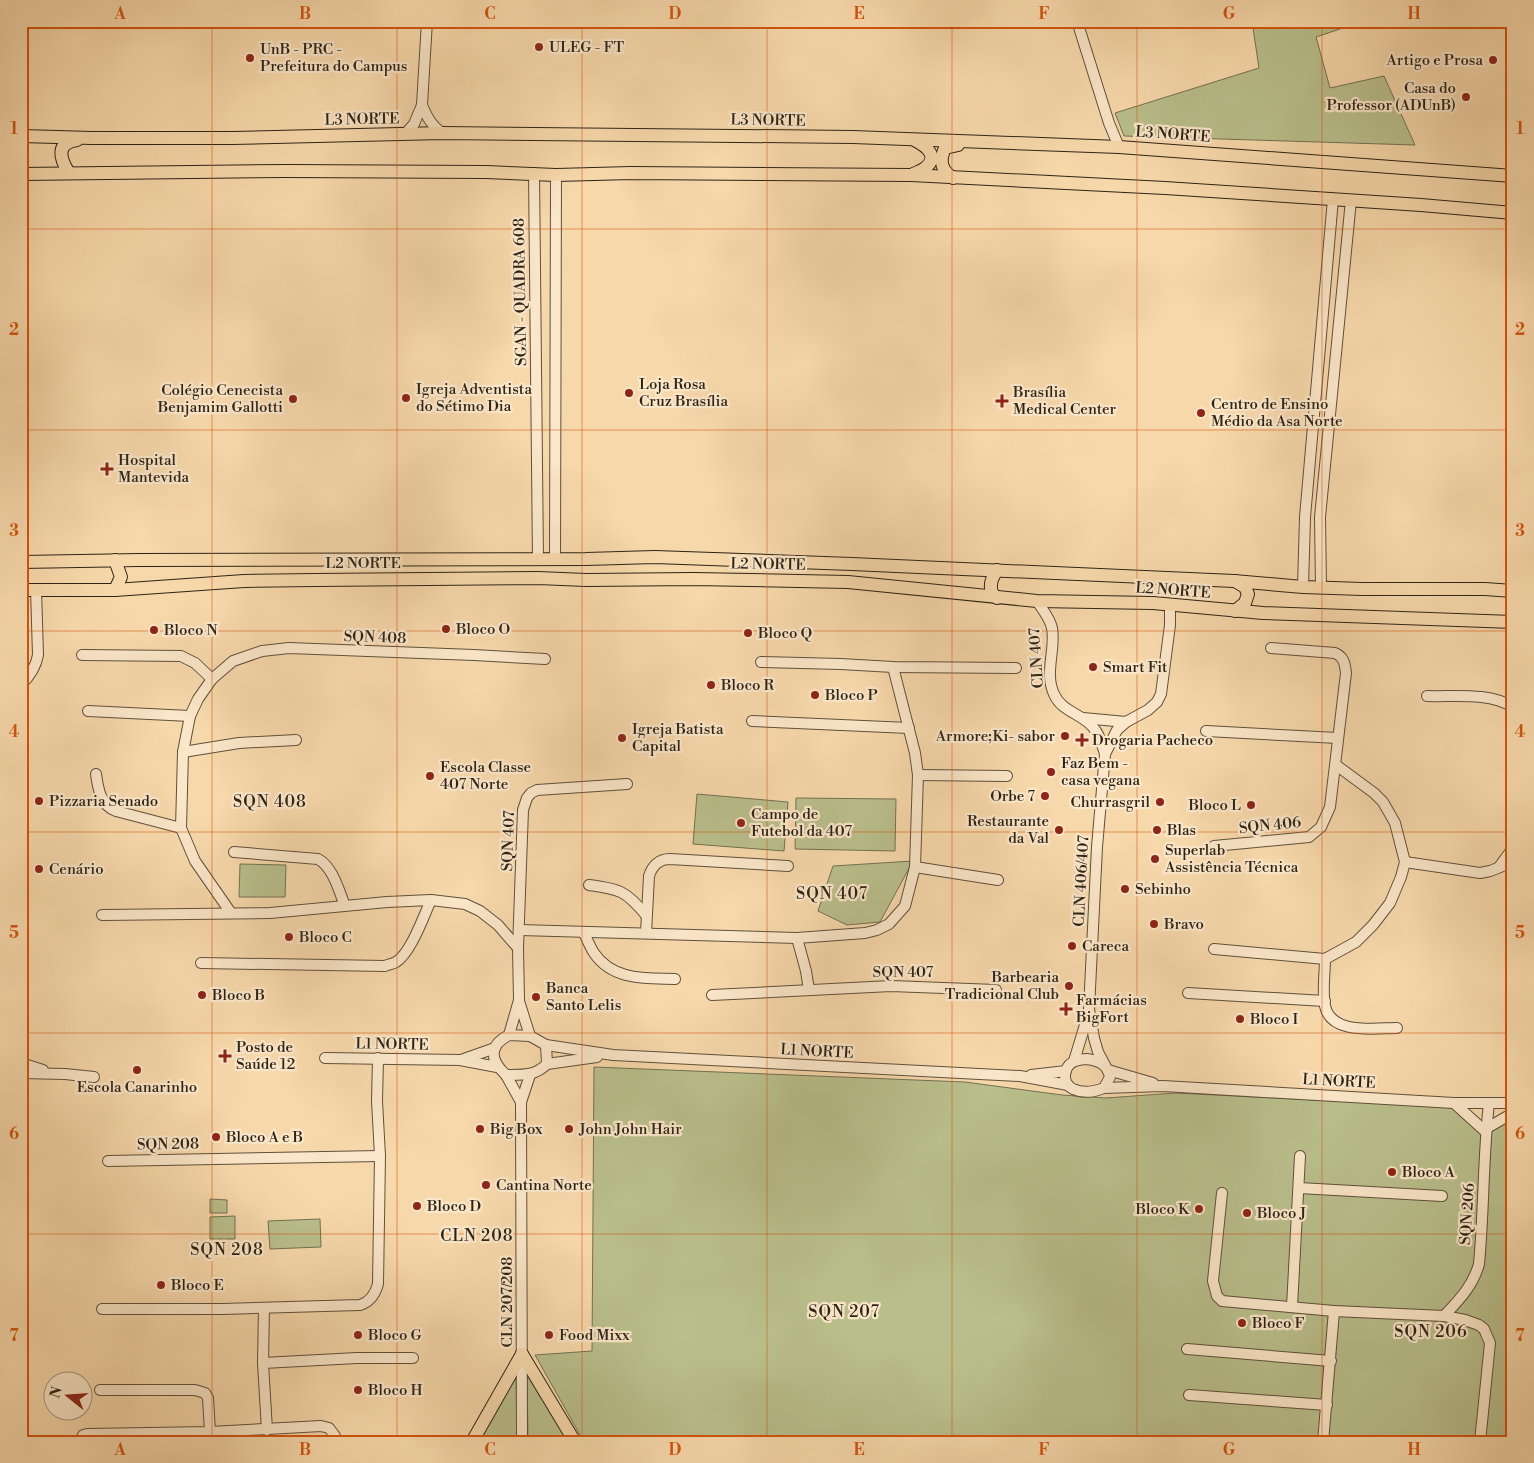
<svg xmlns="http://www.w3.org/2000/svg" width="1534" height="1463" viewBox="0 0 1534 1463" font-family="'Libre Bodoni',serif">
  <style>
    .green { fill: #b9bf8c; stroke: #727152 }
    .lines { fill: none; stroke-linecap: round; stroke-linejoin: round }
    .minor-casing { stroke: #5f503c; stroke-width: 12 }
    .major-casing { stroke: #2c2317; stroke-width: 14 }
    .minor { stroke: #fae6c8; stroke-width: 10 }
    .major { stroke: #f7d8ab; stroke-width: 12 }
    .grid { fill: none; stroke: #d5540d; stroke-width: 1; stroke-opacity: 0.55 }
    .poi-dot { fill: #8f2418; stroke: #fae6c8; stroke-width: 2 }
    .labels { text-anchor: middle; stroke-width: 4.5; stroke-linejoin: round; paint-order: stroke }
    .poi-label { font-size: 15px; fill: #2c2317; stroke: #fae6c8; text-anchor: start }
    .street-label { font-size: 15px; fill: #2c2317; stroke: #fae6c8 }
    .neighbourhood-label { font-size: 16px; letter-spacing: 1px; fill: #2c2317; stroke: #fae6c8 }
    .neatline { fill: none; stroke: #d5540d; stroke-width: 2 }
    .grid-label { font-size: 16px; text-anchor: middle; font-weight: bold; fill: #d5540d }
  </style>
  <rect width="100%" height="100%" fill="#f7d8ab"/>
  <filter id="stains"><feTurbulence type="fractalNoise" baseFrequency=".004" numOctaves="4"/><feColorMatrix values="0 0 0 0 .2 0 0 0 0 .09 0 0 0 0 .02 0 0 0 .5 -.17"/></filter>
  <radialGradient id="worn" r=".72"><stop offset=".6" stop-color="#630" stop-opacity="0"/><stop offset="1" stop-color="#630" stop-opacity=".3"/></radialGradient>
  <g class="green">
    <path d="M1270 21H1364L1316 37 1330 88 1384 76 1415 145 1124 136 1115 113 1259 68 1253 28Z"/>
    <path d="M697 794 788 802 784 851 693 844Z"/>
    <path d="M796 798 896 799 895 851 795 849Z"/>
    <path d="M913 861 880 922 847 925 818 911 833 866Z"/>
    <path d="M240 864 286 865 285 897H239Z"/>
    <path d="M594 1067 965 1082 1062 1095 1106 1098 1175 1093 1453 1107 1481 1130 1513 1116V1442H584L535 1355 592 1351Z"/>
    <path d="M210 1199 227 1200V1213H210Z"/>
    <path d="M235 1216V1239H210V1217Z"/>
    <path d="M320 1219 321 1247 270 1249 268 1221Z"/>
    <path d="M527 1371 569 1442H528Z"/>
    <path d="M516 1373 517 1442H476Z"/>
  </g>
  <g class="lines">
    <defs>
      <g id="minor">
        <path d="M1077 21 1109 123 1119 147"/>
        <path d="M422 105C427 117 431 125 442 133"/>
        <path d="M405 134 414 124 422 105 427 21"/>
        <path d="M534 173 538 560"/>
        <path d="M555 559 556 175"/>
        <path d="M1303 587 1305 517 1333 199"/>
        <path d="M1321 587 1320 517 1351 200"/>
        <path d="M1037 601C1042 609 1050 618 1052 628 1056 649 1044 673 1054 694 1061 711 1080 713 1092 726 1099 733 1102 744 1105 754"/>
        <path d="M82 655 181 656 195 663 212 679"/>
        <path d="M761 662 841 664 893 667 1016 668"/>
        <path d="M21 685C30 676 36 667 38 655L36 589"/>
        <path d="M1427 696C1455 697 1488 692 1513 707"/>
        <path d="M88 711 190 716"/>
        <path d="M1083 718 1126 722"/>
        <path d="M752 721 909 728"/>
        <path d="M1206 731 1338 738"/>
        <path d="M183 752 239 743 296 740"/>
        <path d="M96 774C98 788 100 805 116 811L181 828"/>
        <path d="M918 775 1007 776"/>
        <path d="M1214 846 1309 837 1321 827 1330 807 1346 673C1345 664 1344 657 1335 653L1271 648"/>
        <path d="M234 852 318 859C333 867 339 891 345 906"/>
        <path d="M1405 862 1480 873 1490 871 1513 862"/>
        <path d="M915 867 998 880"/>
        <path d="M1499 867 1513 848"/>
        <path d="M589 885C620 889 626 891 646 915"/>
        <path d="M231 913 195 861 181 828 183 752 190 716 198 699 212 679 233 661 262 651 289 648 474 655 545 659"/>
        <path d="M102 915 270 913 387 902 431 900 465 904 480 911 498 925 518 948"/>
        <path d="M520 930 797 938 865 933 877 930 889 924 905 906 915 867 918 775 915 753 893 667"/>
        <path d="M584 933C587 939 590 947 594 953 613 981 646 978 675 979"/>
        <path d="M646 933 649 876C652 866 659 859 670 859L788 866"/>
        <path d="M797 938 806 971 809 990"/>
        <path d="M1214 949 1325 959 1356 942 1373 925 1390 903 1401 877 1405 862 1395 823 1383 802 1374 793 1336 765"/>
        <path d="M1325 959C1325 974 1322 991 1325 1006 1331 1035 1374 1028 1397 1028"/>
        <path d="M201 963 385 966C389 964 393 964 396 962 411 953 424 915 431 900"/>
        <path d="M1188 993 1325 1001"/>
        <path d="M712 995 891 986 996 990"/>
        <path d="M519 1001 530 1036"/>
        <path d="M509 1035 519 1000 518 948 523 810 527 798 531 793 537 790 627 784"/>
        <path d="M509 1035 530 1036 546 1045 547 1064C535 1076 523 1075 506 1075 490 1060 488 1046 509 1035Z"/>
        <path d="M546 1045 613 1055 1020 1076 1068 1085"/>
        <path d="M325 1058 460 1060 497 1067"/>
        <path d="M1087 1059C1100 1061 1107 1064 1110 1077L1104 1088C1094 1092 1084 1094 1073 1089 1061 1083 1063 1066 1075 1061 1078 1060 1083 1059 1087 1059Z"/>
        <path d="M461 1060 495 1048"/>
        <path d="M1074 1061 1088 1015"/>
        <path d="M21 1063 43 1070"/>
        <path d="M547 1064 597 1057"/>
        <path d="M1105 1065 1098 1052 1094 1038 1089 1009 1097 847 1105 754 1117 730 1126 722 1148 710 1157 702 1161 694 1170 625V605"/>
        <path d="M1108 1070 1153 1083"/>
        <path d="M21 1073 65 1074 94 1077"/>
        <path d="M506 1075 521 1102"/>
        <path d="M1031 1075 1066 1071"/>
        <path d="M1104 1088 1163 1086 1454 1103H1513"/>
        <path d="M1454 1103 1486 1132"/>
        <path d="M1487 1128 1513 1113"/>
        <path d="M108 1161 380 1156"/>
        <path d="M1299 1188 1442 1196"/>
        <path d="M1222 1193 1213 1281 1217 1296 1222 1301 1334 1311 1444 1316 1465 1320 1479 1325 1484 1329 1490 1343 1480 1442"/>
        <path d="M1292 1307 1300 1156"/>
        <path d="M264 1308 263 1363 267 1430"/>
        <path d="M102 1309H223L360 1305C370 1302 375 1295 378 1284L380 1156 377 1101 378 1058"/>
        <path d="M1444 1316C1459 1300 1473 1286 1479 1264 1484 1211 1483 1156 1489 1103"/>
        <path d="M1187 1349 1331 1361"/>
        <path d="M263 1363 357 1358H413"/>
        <path d="M100 1390H195L205 1393 208 1398 210 1432"/>
        <path d="M1189 1395 1327 1405"/>
        <path d="M81 1442 83 1435 87 1434 210 1432 321 1426 329 1428 335 1436"/>
        <path d="M522 1442 521 1102 530 1075"/>
        <path d="M1323 1442 1334 1311"/>
      </g>
      <g id="major">
        <path d="M21 136 92 138H232L442 133 853 137 1119 147 1513 176"/>
        <path d="M69 173C60 159 55 143 77 140"/>
        <path d="M21 174 285 171 486 172 556 175 631 173 911 175 1165 188 1421 205 1513 213"/>
        <path d="M911 175C915 173 921 171 925 168 940 157 926 146 916 141"/>
        <path d="M953 178C941 170 939 161 945 148L958 145"/>
        <path d="M21 562 139 560 586 559 655 557 852 564 1234 581 1303 587 1362 589H1485L1513 591"/>
        <path d="M997 570C992 578 989 584 992 593L997 598"/>
        <path d="M1235 581 1245 587 1248 594 1245 603 1235 611"/>
        <path d="M21 590H115L244 581 316 580 538 578 586 580 694 579 848 582 1037 601 1153 603 1263 613 1513 622"/>
        <path d="M115 590 121 577 115 560"/>
        <path d="M522 1354 575 1442"/>
        <path d="M472 1442 522 1354"/>
      </g>
    </defs>
    <use href="#minor" class="minor-casing"/>
    <use href="#major" class="major-casing"/>
    <use href="#minor" class="minor"/>
    <use href="#major" class="major"/>
  </g>
  <path class="grid" d="M212 21V1442M397 21V1442M582 21V1442M767 21V1442M952 21V1442M1137 21V1442M1322 21V1442M21 229H1513M21 430H1513M21 631H1513M21 832H1513M21 1033H1513M21 1234H1513"/>
  <g class="poi-dot">
    <circle cx="539" cy="47" r="5"/>
    <circle cx="250" cy="58" r="5"/>
    <circle cx="1493" cy="60" r="5"/>
    <circle cx="1466" cy="97" r="5"/>
    <circle cx="629" cy="393" r="5"/>
    <circle cx="406" cy="398" r="5"/>
    <circle cx="293" cy="399" r="5"/>
    <path d="M999.5 393.5h5v5h5v5h-5v5h-5v-5h-5v-5h5z"/>
    <circle cx="1201" cy="413" r="5"/>
    <path d="M104.5 461.5h5v5h5v5h-5v5h-5v-5h-5v-5h5z"/>
    <circle cx="446" cy="629" r="5"/>
    <circle cx="154" cy="630" r="5"/>
    <circle cx="748" cy="633" r="5"/>
    <circle cx="1093" cy="667" r="5"/>
    <circle cx="711" cy="685" r="5"/>
    <circle cx="815" cy="695" r="5"/>
    <circle cx="1065" cy="736" r="5"/>
    <circle cx="622" cy="738" r="5"/>
    <path d="M1079.5 732.5h5v5h5v5h-5v5h-5v-5h-5v-5h5z"/>
    <circle cx="1051" cy="772" r="5"/>
    <circle cx="430" cy="776" r="5"/>
    <circle cx="1045" cy="796" r="5"/>
    <circle cx="39" cy="801" r="5"/>
    <circle cx="1160" cy="802" r="5"/>
    <circle cx="1251" cy="805" r="5"/>
    <circle cx="741" cy="823" r="5"/>
    <circle cx="1059" cy="830" r="5"/>
    <circle cx="1157" cy="830" r="5"/>
    <circle cx="1155" cy="859" r="5"/>
    <circle cx="39" cy="869" r="5"/>
    <circle cx="1125" cy="889" r="5"/>
    <circle cx="1154" cy="924" r="5"/>
    <circle cx="289" cy="937" r="5"/>
    <circle cx="1072" cy="946" r="5"/>
    <circle cx="1069" cy="986" r="5"/>
    <circle cx="202" cy="995" r="5"/>
    <circle cx="536" cy="997" r="5"/>
    <path d="M1063.5 1001.5h5v5h5v5h-5v5h-5v-5h-5v-5h5z"/>
    <circle cx="1240" cy="1019" r="5"/>
    <path d="M222.5 1048.5h5v5h5v5h-5v5h-5v-5h-5v-5h5z"/>
    <circle cx="137" cy="1070" r="5"/>
    <circle cx="480" cy="1129" r="5"/>
    <circle cx="569" cy="1129" r="5"/>
    <circle cx="216" cy="1137" r="5"/>
    <circle cx="1392" cy="1172" r="5"/>
    <circle cx="486" cy="1185" r="5"/>
    <circle cx="417" cy="1206" r="5"/>
    <circle cx="1199" cy="1209" r="5"/>
    <circle cx="1247" cy="1213" r="5"/>
    <circle cx="161" cy="1285" r="5"/>
    <circle cx="1242" cy="1323" r="5"/>
    <circle cx="358" cy="1335" r="5"/>
    <circle cx="549" cy="1335" r="5"/>
    <circle cx="358" cy="1390" r="5"/>
  </g>
  <g class="labels">
    <g class="poi-label">
      <text x="549" y="52">ULEG - FT</text>
      <text x="260" y="54">UnB - PRC -<tspan x="260" dy="17">Prefeitura do Campus</tspan></text>
      <text x="1483" y="65" text-anchor="end">Artigo e Prosa</text>
      <text x="1456" y="93" text-anchor="end">Casa do<tspan x="1456" dy="17">Professor (ADUnB)</tspan></text>
      <text x="639" y="389">Loja Rosa<tspan x="639" dy="17">Cruz Brasília</tspan></text>
      <text x="416" y="394">Igreja Adventista<tspan x="416" dy="17">do Sétimo Dia</tspan></text>
      <text x="283" y="395" text-anchor="end">Colégio Cenecista<tspan x="283" dy="17">Benjamim Gallotti</tspan></text>
      <text x="1013" y="397">Brasília<tspan x="1013" dy="17">Medical Center</tspan></text>
      <text x="1211" y="409">Centro de Ensino<tspan x="1211" dy="17">Médio da Asa Norte</tspan></text>
      <text x="118" y="465">Hospital<tspan x="118" dy="17">Mantevida</tspan></text>
      <text x="456" y="634">Bloco O</text>
      <text x="164" y="635">Bloco N</text>
      <text x="758" y="638">Bloco Q</text>
      <text x="1103" y="672">Smart Fit</text>
      <text x="721" y="690">Bloco R</text>
      <text x="825" y="700">Bloco P</text>
      <text x="632" y="734">Igreja Batista<tspan x="632" dy="17">Capital</tspan></text>
      <text x="1055" y="741" text-anchor="end">Armore;Ki- sabor</text>
      <text x="1092" y="745">Drogaria Pacheco</text>
      <text x="1061" y="768">Faz Bem -<tspan x="1061" dy="17">casa vegana</tspan></text>
      <text x="440" y="772">Escola Classe<tspan x="440" dy="17">407 Norte</tspan></text>
      <text x="1035" y="801" text-anchor="end">Orbe 7</text>
      <text x="49" y="806">Pizzaria Senado</text>
      <text x="1150" y="807" text-anchor="end">Churrasgril</text>
      <text x="1241" y="810" text-anchor="end">Bloco L</text>
      <text x="751" y="819">Campo de<tspan x="751" dy="17">Futebol da 407</tspan></text>
      <text x="1049" y="826" text-anchor="end">Restaurante<tspan x="1049" dy="17">da Val</tspan></text>
      <text x="1167" y="835">Blas</text>
      <text x="1165" y="855">Superlab<tspan x="1165" dy="17">Assistência Técnica</tspan></text>
      <text x="49" y="874">Cenário</text>
      <text x="1135" y="894">Sebinho</text>
      <text x="1164" y="929">Bravo</text>
      <text x="299" y="942">Bloco C</text>
      <text x="1082" y="951">Careca</text>
      <text x="1059" y="982" text-anchor="end">Barbearia<tspan x="1059" dy="17">Tradicional Club</tspan></text>
      <text x="546" y="993">Banca<tspan x="546" dy="17">Santo Lelis</tspan></text>
      <text x="212" y="1000">Bloco B</text>
      <text x="1076" y="1005">Farmácias<tspan x="1076" dy="17">BigFort</tspan></text>
      <text x="1250" y="1024">Bloco I</text>
      <text x="236" y="1052">Posto de<tspan x="236" dy="17">Saúde 12</tspan></text>
      <text x="137" y="1092" text-anchor="middle">Escola Canarinho</text>
      <text x="490" y="1134">Big Box</text>
      <text x="579" y="1134">John John Hair</text>
      <text x="226" y="1142">Bloco A e B</text>
      <text x="1402" y="1177">Bloco A</text>
      <text x="496" y="1190">Cantina Norte</text>
      <text x="427" y="1211">Bloco D</text>
      <text x="1189" y="1214" text-anchor="end">Bloco K</text>
      <text x="1257" y="1218">Bloco J</text>
      <text x="171" y="1290">Bloco E</text>
      <text x="1252" y="1328">Bloco F</text>
      <text x="368" y="1340">Bloco G</text>
      <text x="559" y="1340">Food Mixx</text>
      <text x="368" y="1395">Bloco H</text>
    </g>
    <g class="street-label">
      <text transform="translate(362 119) rotate(-1)" y="5">L3 NORTE</text>
      <text transform="translate(768 120) rotate(1)" y="5">L3 NORTE</text>
      <text transform="translate(1173 134) rotate(4)" y="5">L3 NORTE</text>
      <text transform="translate(520 292) rotate(-91)" y="5">SGAN - QUADRA 608</text>
      <text x="363" y="568">L2 NORTE</text>
      <text transform="translate(768 564) rotate(1)" y="5">L2 NORTE</text>
      <text transform="translate(1173 590) rotate(4)" y="5">L2 NORTE</text>
      <text transform="translate(375 637) rotate(2)" y="5">SQN 408</text>
      <text transform="translate(1036 658) rotate(-94)" y="5">CLN 407</text>
      <text transform="translate(1270 825) rotate(-6)" y="5">SQN 406</text>
      <text transform="translate(508 841) rotate(-88)" y="5">SQN 407</text>
      <text transform="translate(1081 881) rotate(-87)" y="5">CLN 406/407</text>
      <text x="903" y="977">SQN 407</text>
      <text transform="translate(392 1044) rotate(1)" y="5">L1 NORTE</text>
      <text transform="translate(817 1051) rotate(3)" y="5">L1 NORTE</text>
      <text transform="translate(1339 1081) rotate(3)" y="5">L1 NORTE</text>
      <text transform="translate(168 1144) rotate(-1)" y="5">SQN 208</text>
      <text transform="translate(1467 1214) rotate(-86)" y="5">SQN 206</text>
      <text transform="translate(507 1302) rotate(-90)" y="5">CLN 207/208</text>
    </g>
    <g class="neighbourhood-label">
      <text x="270" y="807">SQN 408</text>
      <text x="832" y="899">SQN 407</text>
      <text x="477" y="1241">CLN 208</text>
      <text x="227" y="1255">SQN 208</text>
      <text x="844" y="1317">SQN 207</text>
      <text x="1431" y="1337">SQN 206</text>
    </g>
  </g>
  <rect width="1534" height="1463" fill="none" stroke="#f7d8ab" stroke-width="55"/>
  <g transform="translate(68 1396) rotate(287)"><circle r="24" fill="#fae6c8" stroke="#a89881"/>
  <path d="M0-4L9 19L0 12L-9 19Z" fill="#8f2418"/>
  <text y="-8" font-size="14" font-weight="bold" text-anchor="middle" fill="#2c2317">N</text>
  </g>
  <rect x="28" y="28" width="1478" height="1408" class="neatline"/>
  <g class="grid-label">
    <text x="120" y="19">A</text>
    <text x="305" y="19">B</text>
    <text x="490" y="19">C</text>
    <text x="675" y="19">D</text>
    <text x="859" y="19">E</text>
    <text x="1044" y="19">F</text>
    <text x="1229" y="19">G</text>
    <text x="1414" y="19">H</text>
    <text x="14" y="134">1</text>
    <text x="1520" y="134">1</text>
    <text x="14" y="335">2</text>
    <text x="1520" y="335">2</text>
    <text x="14" y="536">3</text>
    <text x="1520" y="536">3</text>
    <text x="14" y="737">4</text>
    <text x="1520" y="737">4</text>
    <text x="14" y="938">5</text>
    <text x="1520" y="938">5</text>
    <text x="14" y="1139">6</text>
    <text x="1520" y="1139">6</text>
    <text x="14" y="1341">7</text>
    <text x="1520" y="1341">7</text>
    <text x="120" y="1455">A</text>
    <text x="305" y="1455">B</text>
    <text x="490" y="1455">C</text>
    <text x="675" y="1455">D</text>
    <text x="859" y="1455">E</text>
    <text x="1044" y="1455">F</text>
    <text x="1229" y="1455">G</text>
    <text x="1414" y="1455">H</text>
  </g>
  <rect width="100%" height="100%" filter="url(#stains)"/>
  <rect width="100%" height="100%" fill="url(#worn)"/>
</svg>
